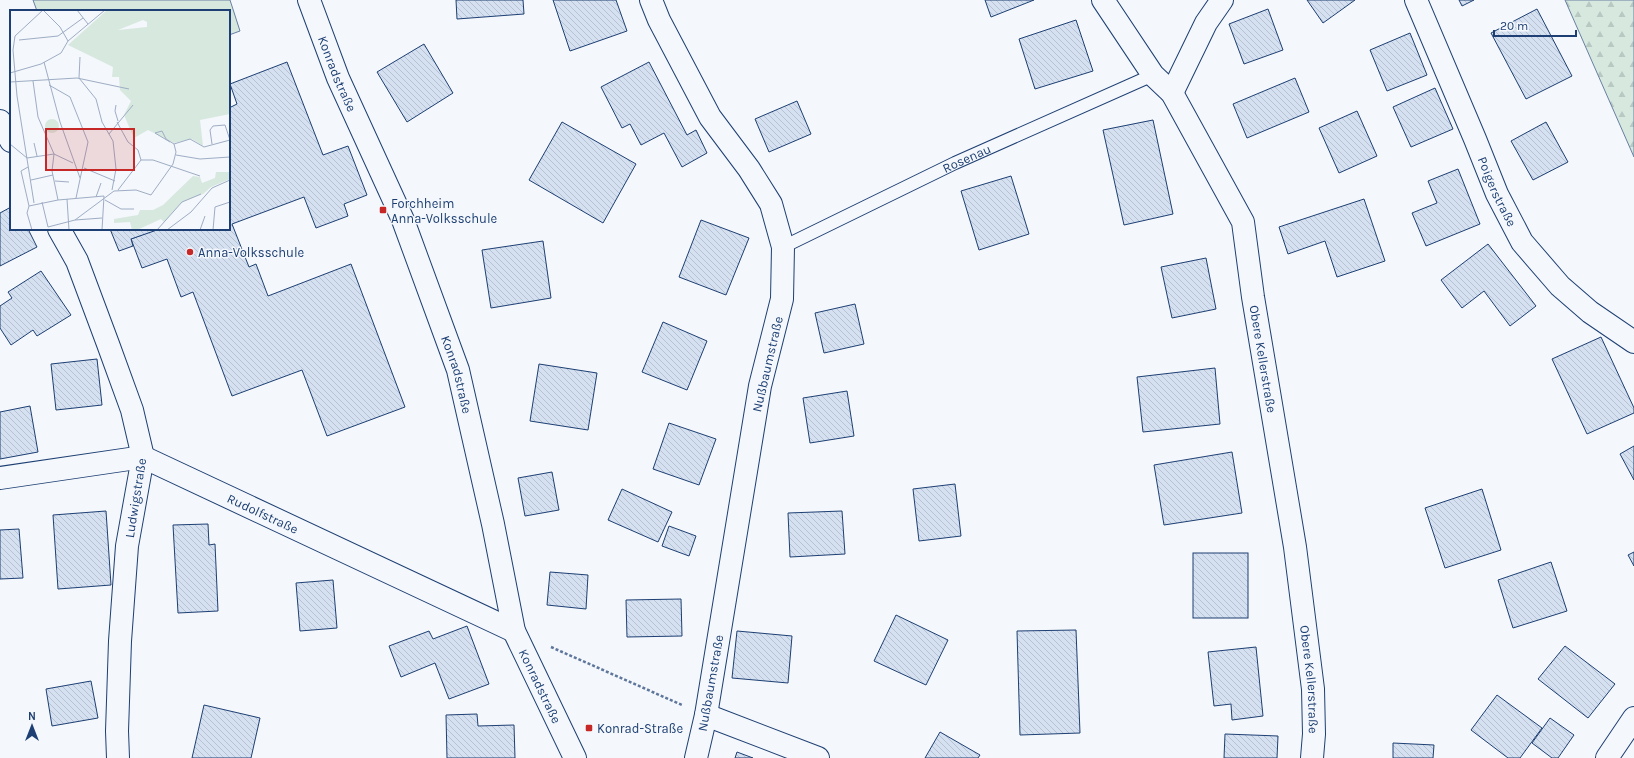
<svg xmlns="http://www.w3.org/2000/svg" width="1634" height="758" viewBox="0 0 1634 758" font-family="Karla,sans-serif">
  <style>
    .grass { fill: #d7e8df; stroke: #687fa3 }
    .forest { fill: url(#forest-firs); stroke: #687fa3 }
    .building { fill: url(#building-back-hatch); stroke: #1d3f73 }
    .lines { fill: none; stroke-linecap: round; stroke-linejoin: round }
    .service-casing { stroke: #1d3f73; stroke-width: 14 }
    .minor-casing { stroke: #1d3f73; stroke-width: 24 }
    .path { stroke: #5e769c; stroke-width: 2.5; stroke-dasharray: 3 2; stroke-linecap: butt }
    .service { stroke: #f4f7fb; stroke-width: 12 }
    .minor { stroke: #f4f7fb; stroke-width: 22 }
    .poi-dot { fill: #c62828; stroke: #f4f7fb; stroke-width: 1.5 }
    .labels { text-anchor: middle; stroke-width: 3; stroke-linejoin: round; paint-order: stroke }
    .street-label { font-size: 13px; fill: #1d3f73; stroke: #f4f7fb }
    .poi-label { font-size: 13px; fill: #1d3f73; stroke: #f4f7fb; text-anchor: start }
    .inset-road { fill: none; stroke: #9eadc5; stroke-width: 1 }
    .view { fill: #c62828; fill-opacity: 0.15; stroke: #c62828; stroke-width: 2 }
    .inset-edge { fill: none; stroke: #1d3f73; stroke-width: 2 }
  </style>
  <defs>
    <pattern id="forest-firs" width="22" height="20" patternUnits="userSpaceOnUse"><rect width="22" height="20" fill="#d7e8df"/><path d="M5 1l3.5 6h-7zM16 11l3.5 6h-7z" fill="#b8c8c3"/></pattern>
    <pattern id="building-back-hatch" width="6" height="6" patternUnits="userSpaceOnUse"><rect width="6" height="6" fill="#d5e0f0"/><path d="M-1 5l2 2M0 0l6 6M5-1l2 2" fill="none" stroke="#b6c1d1"/></pattern>
  </defs>
  <rect width="100%" height="100%" fill="#f4f7fb"/>
  <path class="grass" d="M33 0H230L240 31 229 35V11H37Z"/>
  <path class="forest" d="M1565 0H1634V157Z"/>
  <g class="building">
    <path d="M456 0H523L524 14 457 19Z"/>
    <path d="M553 0H616L627 31 570 51Z"/>
    <path d="M985 0H1034L991 17Z"/>
    <path d="M1307 0H1355L1323 23Z"/>
    <path d="M1459 0H1474L1462 6Z"/>
    <path d="M1268 9 1283 50 1244 64 1229 24Z"/>
    <path d="M1537 9 1572 76 1526 99 1491 33Z"/>
    <path d="M1076 20 1093 71 1035 89 1019 39Z"/>
    <path d="M1410 33 1427 75 1387 91 1370 50Z"/>
    <path d="M424 44 453 93 407 122 377 72Z"/>
    <path d="M287 62 323 155 348 146 367 195 344 204 348 216 316 228 304 197 232 224 249 267 256 264 268 296 351 264 405 407 327 436 302 370 232 396 193 292 181 297 167 259 142 268 131 239 157 229H229V108L237 104 230 84Z"/>
    <path d="M649 62 687 135 696 130 707 153 682 167 664 133 641 145 630 124 622 128 601 87Z"/>
    <path d="M1295 78 1309 112 1247 138 1233 104Z"/>
    <path d="M1435 88 1453 129 1411 147 1393 107Z"/>
    <path d="M797 101 811 134 769 152 755 119Z"/>
    <path d="M1357 111 1377 156 1339 173 1319 128Z"/>
    <path d="M1153 120 1173 214 1124 225 1103 130Z"/>
    <path d="M562 122 636 164 603 223 529 180Z"/>
    <path d="M1546 122 1568 162 1533 180 1511 141Z"/>
    <path d="M1458 169 1480 224 1426 246 1412 213 1437 203 1428 181Z"/>
    <path d="M1011 176 1029 234 979 250 961 191Z"/>
    <path d="M1364 199 1385 261 1337 277 1325 241 1288 254 1279 227Z"/>
    <path d="M11 207V229H28L37 247 0 266V213Z"/>
    <path d="M701 220 749 238 726 295 679 277Z"/>
    <path d="M110 229H157V230L131 239 133 246 119 251Z"/>
    <path d="M543 241 551 298 491 308 482 250Z"/>
    <path d="M1488 244 1536 306 1510 326 1484 291 1462 308 1441 280Z"/>
    <path d="M1206 258 1216 309 1172 318 1161 267Z"/>
    <path d="M41 271 71 315 37 336 33 330 11 345 0 328V306L12 298 8 292Z"/>
    <path d="M855 304 864 344 824 353 815 313Z"/>
    <path d="M663 322 707 341 687 390 642 372Z"/>
    <path d="M1601 337 1634 408V413L1587 434 1552 359Z"/>
    <path d="M97 359 102 405 56 410 51 364Z"/>
    <path d="M539 364 597 373 588 430 530 421Z"/>
    <path d="M1215 368 1220 424 1143 432 1137 377Z"/>
    <path d="M847 391 854 436 810 443 803 398Z"/>
    <path d="M30 406 38 452 0 459V412Z"/>
    <path d="M669 423 716 439 699 485 653 469Z"/>
    <path d="M1634 446V480L1620 454Z"/>
    <path d="M1232 452 1242 513 1164 525 1154 465Z"/>
    <path d="M552 472 559 510 525 516 518 478Z"/>
    <path d="M955 484 961 536 919 541 913 489Z"/>
    <path d="M622 489 672 512 658 542 608 520Z"/>
    <path d="M1482 489 1501 550 1445 568 1425 508Z"/>
    <path d="M106 511 111 585 58 589 53 515Z"/>
    <path d="M842 511 845 554 790 557 788 513Z"/>
    <path d="M208 524 209 545 215 544 218 611 178 613 173 525Z"/>
    <path d="M669 526 696 536 689 556 662 546Z"/>
    <path d="M19 529 23 578 0 579V530Z"/>
    <path d="M1634 552V566L1628 555Z"/>
    <rect x="1193" y="553" width="55" height="65"/>
    <path d="M1551 562 1567 611 1513 628 1498 580Z"/>
    <path d="M550 572 588 575 586 609 547 605Z"/>
    <path d="M333 580 337 628 300 631 296 583Z"/>
    <path d="M681 599 682 636 627 637 626 600Z"/>
    <path d="M896 615 948 640 926 685 874 661Z"/>
    <path d="M467 626 489 684 449 699 435 663 401 677 389 646 429 631 433 639Z"/>
    <path d="M1076 630 1080 733 1020 735 1017 631Z"/>
    <path d="M737 631 792 636 788 683 732 678Z"/>
    <path d="M1565 646 1615 684 1588 718 1538 679Z"/>
    <path d="M1256 647 1263 716 1232 720 1231 704 1214 706 1208 652Z"/>
    <path d="M91 681 98 718 52 726 46 689Z"/>
    <path d="M1497 695 1542 728 1520 758H1508L1471 730Z"/>
    <path d="M204 705 260 718 251 758H192Z"/>
    <path d="M477 714 478 726 514 725 515 758H447L446 715Z"/>
    <path d="M1550 718 1574 735 1558 758H1552L1532 743Z"/>
    <path d="M940 732 980 755 978 758H925Z"/>
    <path d="M1225 734 1278 736 1277 758H1224Z"/>
    <path d="M1393 743 1434 745 1433 758H1393Z"/>
    <path d="M737 752 753 758H735Z"/>
  </g>
  <g class="lines">
    <defs>
      <g id="service">
        <path id="s1" d="M783 247 955 163 1153 75"/>
      </g>
      <g id="minor">
        <path id="s2" d="M309 0 338 78 403 220 458 370 493 524 514 631 575 758"/>
        <path d="M651 0 659 20 710 117 749 169 771 204 783 247 782 299 760 386 706 715 696 758"/>
        <path id="s3" d="M1103 0 1153 75 1172 93 1243 222 1253 297 1295 547 1313 689 1314 734 1312 758"/>
        <path id="s4" d="M1416 0 1475 139 1497 194 1522 242 1560 286 1590 312 1634 342"/>
        <path d="M1172 93 1206 23 1222 0"/>
        <path d="M0 121 11 141"/>
        <path d="M59 229 77 261 108 344 132 410 143 457 127 546 120 641 117 731 118 758"/>
        <path id="s5" d="M0 478 143 457 514 631"/>
        <path d="M706 715 818 758"/>
        <path d="M1607 758 1634 718"/>
      </g>
    </defs>
    <use href="#service" class="service-casing"/>
    <use href="#minor" class="minor-casing"/>
    <path class="path" d="M551 647 682 705"/>
    <use href="#service" class="service"/>
    <use href="#minor" class="minor"/>
  </g>
  <g class="poi-dot">
    <rect x="379" y="206" width="8" height="8" rx="2"/>
    <circle cx="190" cy="252" r="4"/>
    <rect x="585" y="724" width="8" height="8" rx="2"/>
  </g>
  <g class="labels">
    <g class="street-label">
      <text dy="5" stroke="none"><textPath href="#s2" startOffset="79">Konradstraße</textPath></text>
      <text dy="5" stroke="none"><textPath href="#s1" startOffset="204">Rosenau</textPath></text>
      <text dy="5" stroke="none"><textPath href="#s4" startOffset="208">Poigerstraße</textPath></text>
      <text dy="5" stroke="none"><textPath href="#s3" startOffset="402">Obere Kellerstraße</textPath></text>
      <text transform="translate(767 364) rotate(-77)" y="5">Nußbaumstraße</text>
      <text dy="5" stroke="none"><textPath href="#s2" startOffset="403">Konradstraße</textPath></text>
      <text transform="translate(135 498) rotate(-81)" y="5">Ludwigstraße</text>
      <text dy="5" stroke="none"><textPath href="#s5" startOffset="277">Rudolfstraße</textPath></text>
      <text dy="5" stroke="none"><textPath href="#s3" startOffset="726">Obere Kellerstraße</textPath></text>
      <text transform="translate(710 683) rotate(-80)" y="5">Nußbaumstraße</text>
      <text dy="5" stroke="none"><textPath href="#s2" startOffset="727">Konradstraße</textPath></text>
    </g>
    <g class="poi-label">
      <text x="391" y="208">Forchheim<tspan x="391" dy="15">Anna-Volksschule</tspan></text>
      <text x="198" y="257">Anna-Volksschule</text>
      <text x="597" y="733">Konrad-Straße</text>
    </g>
  </g>
  <g transform="translate(10 10)">
    <rect width="220" height="220" fill="#f4f7fb"/>
    <path d="M35 116a7 7 0 1 1 14 0a7 7 0 1 1-14 0ZM206 162H220V169L201 177 193 184 172 192 154 212 151 209 127 220H122L120 212 104 213V209L128 205 130 200H143L153 195 183 166 190 167 192 173 205 168Z" fill="#d7e8df"/>
    <path d="M97 0H220V104L190 110 193 136 182 129 164 133 138 120 124 128 114 105 121 91 110 80 109 67H102L103 57 58 35ZM133 10 137 12V17L108 20Z" fill="#d7e8df" fill-rule="evenodd"/>
    <path class="inset-road" d="M33 0 50 17 58 31M67 0 78 14M9 30 48 26 73 8M70 47 69 68 86 89 92 112 103 131 106 159 102 180M34 52 50 112 70 168M0 63 31 54 51 43 58 31 95 0M23 71 28 107 44 144 42 161 48 190M0 72 67 68 119 79M39 75 60 87 78 132 66 188M106 95 105 101 108 111M107 112 118 132 128 140 131 150H143L190 166M99 124 123 95M160 132 145 123 152 121 156 129 164 134M24 133 27 146M0 134 17 148 44 144 63 153M164 134 180 129 194 137 220 130M202 134 200 120 203 116 215 115 220 130M166 145 190 149 220 147M18 157 11 161 19 196 17 203 22 220M74 158 105 171M21 170 43 165M45 171 59 172M108 180 131 150M86 187 91 173M57 189 59 220M95 190 111 199H124M32 192 38 217 65 210 92 208M24 193 7 86 3 40 5 26 33 0M19 196 48 190 94 186M65 210 104 181 126 180 141 185 163 154 166 142 164 134M92 220 94 186M147 220 172 192 191 184M157 220 181 202 202 178 220 170M190 220 195 206M203 220 205 197 220 192"/>
    <path class="view" d="M36 119H124V160H36Z"/>
    <rect width="220" height="220" class="inset-edge"/>
  </g>
  <g transform="translate(32 726)" stroke="#f4f7fb" stroke-width="3" paint-order="stroke">
  <path d="M0-3L7 15L0 10L-7 15Z" fill="#1d3f73"/>
  <text y="-6" font-size="11" font-weight="bold" text-anchor="middle" fill="#1d3f73">N</text>
  </g>
  <path d="M1494 30v6h82v-6" fill="none" stroke="#1d3f73" stroke-width="2"/>
  <text x="1500" y="30" font-size="12" fill="#1d3f73" stroke="#f4f7fb" stroke-width="3" paint-order="stroke">20 m</text>
</svg>
